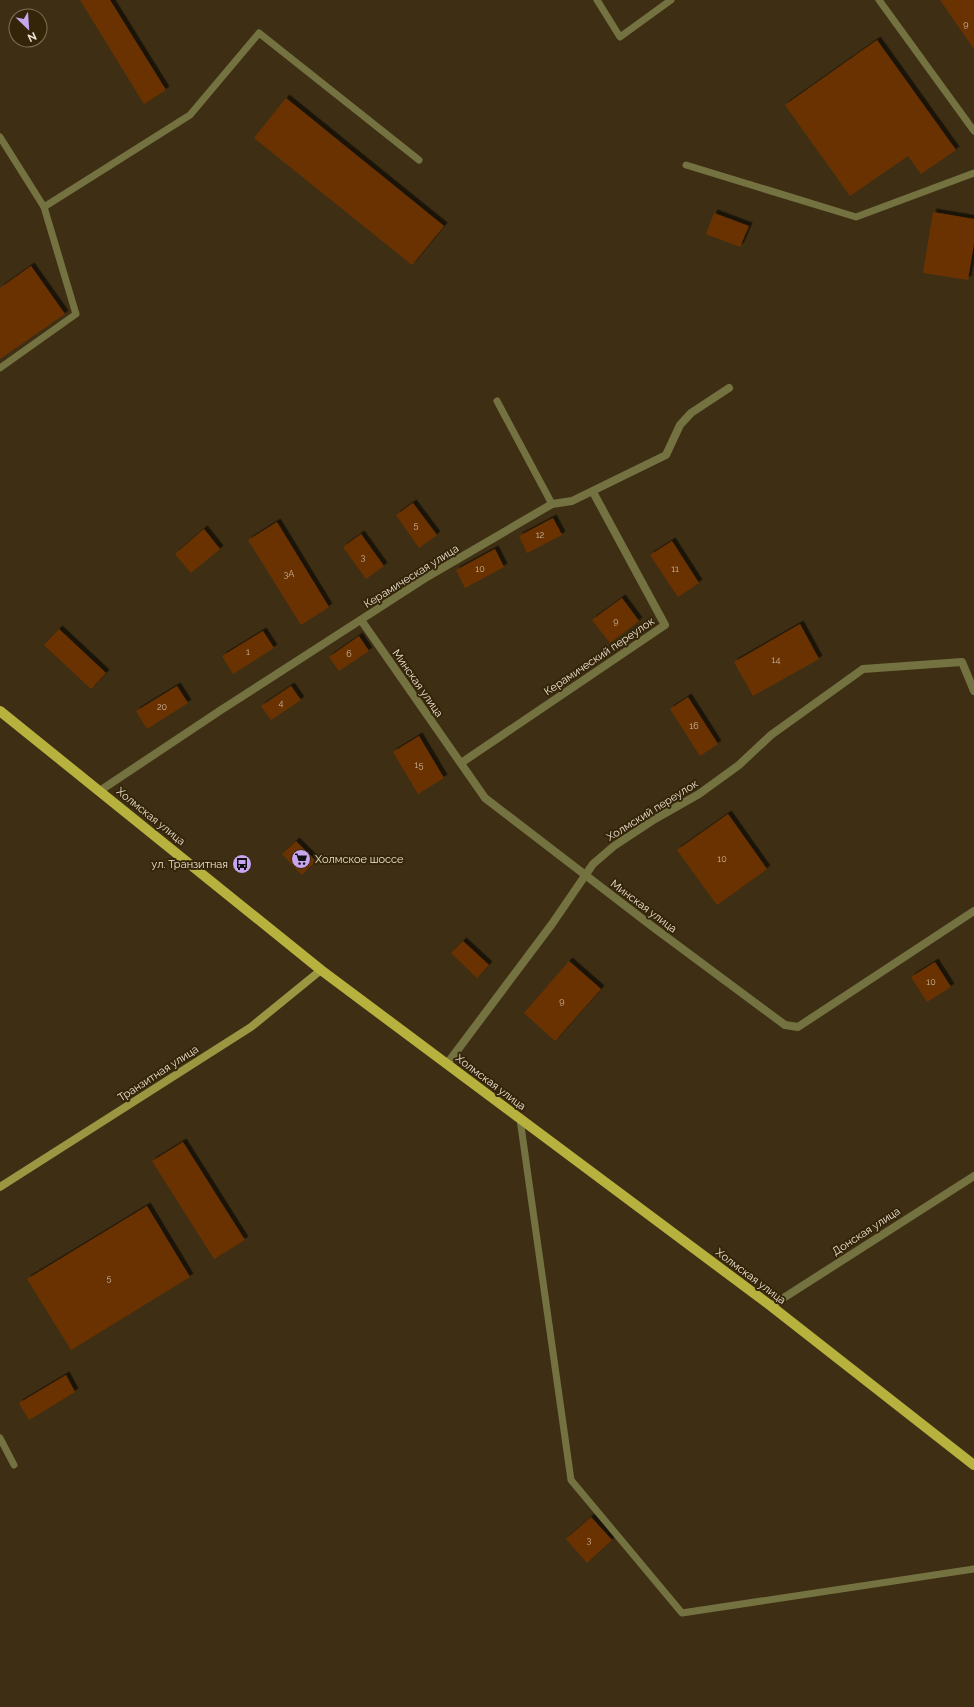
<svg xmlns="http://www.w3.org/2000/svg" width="974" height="1707" viewBox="0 0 974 1707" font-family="Raleway,sans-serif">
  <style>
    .building { fill: #6b3201; filter: url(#shadow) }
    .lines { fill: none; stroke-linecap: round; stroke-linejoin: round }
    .service { stroke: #747240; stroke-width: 7 }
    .minor { stroke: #747240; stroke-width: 8 }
    .secondary { stroke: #9a9641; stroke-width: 8 }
    .primary { stroke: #b7b13e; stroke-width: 10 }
    .labels { text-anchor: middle; stroke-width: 4; stroke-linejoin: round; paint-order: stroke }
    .number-label { font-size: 9px; fill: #ccb79e }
    .street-label { font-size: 11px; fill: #ede3d3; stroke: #342509 }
    .poi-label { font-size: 11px; fill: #ede3d3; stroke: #342509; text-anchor: start }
  </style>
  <defs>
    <filter id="shadow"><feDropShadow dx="3.5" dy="-3.5" stdDeviation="0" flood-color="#0009"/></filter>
  </defs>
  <rect width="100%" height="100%" fill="#3e2f14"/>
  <g class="building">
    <path d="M80 0H110L166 90 144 104Z"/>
    <path d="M940 0H974V49Z"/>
    <path d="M877 40 956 150 921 174 908 156 850 196 785 105Z"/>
    <path d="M286 98 444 226 412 265 254 138Z"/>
    <path d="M933 212 974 219V243L968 280 923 273Z"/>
    <path d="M714 213 749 226 740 247 706 234Z"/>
    <path d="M31 266 65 314 0 359V288Z"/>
    <path d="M413 503 437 535 419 548 396 515Z"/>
    <path d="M553 518 562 535 527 553 519 536Z"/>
    <path d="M277 522 329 607 301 625 248 540Z"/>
    <path d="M204 529 220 549 191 573 175 554Z"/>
    <path d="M361 534 384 566 366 579 343 547Z"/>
    <path d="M672 541 699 583 678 597 650 555Z"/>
    <path d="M495 549 504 567 465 588 456 570Z"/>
    <path d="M622 598 639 621 610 643 592 620Z"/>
    <path d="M800 624 819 659 753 696 734 662Z"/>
    <path d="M59 629 106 673 91 689 44 645Z"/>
    <path d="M263 631 274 648 233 674 222 656Z"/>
    <path d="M359 636 369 651 339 671 329 657Z"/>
    <path d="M177 686 188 703 147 729 136 711Z"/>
    <path d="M291 686 301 700 271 720 261 706Z"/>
    <path d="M688 697 718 744 700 756 670 709Z"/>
    <path d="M419 736 444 778 418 794 393 752Z"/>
    <path d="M728 814 767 869 717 905 677 850Z"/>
    <path d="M296 841 316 861 302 875 282 854Z"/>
    <path d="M463 941 489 965 477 978 451 953Z"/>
    <path d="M569 961 601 989 555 1041 524 1013Z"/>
    <path d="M935 962 951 987 927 1002 911 977Z"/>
    <path d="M183 1142 245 1240 214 1259 152 1161Z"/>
    <path d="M147 1206 190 1277 71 1350 27 1279Z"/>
    <path d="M66 1375 75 1392 29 1420 19 1403Z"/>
    <path d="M591 1517 612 1540 587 1563 566 1539Z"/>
  </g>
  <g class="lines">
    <g class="service">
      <path d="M597 0 620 37 671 0"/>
      <path d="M879 0 974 131"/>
      <path d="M0 137 44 207 76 314 0 368"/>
      <path d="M686 165 856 217 974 173"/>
      <path d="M44 207 190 115 259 33 419 160"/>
      <path d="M497 401 552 504"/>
      <path d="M520 1119 571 1480 682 1613 974 1569"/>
      <path d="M0 1438 14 1465"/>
    </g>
    <g class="minor">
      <path d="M361 620 485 798 653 927 785 1025 798 1027 974 911"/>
      <path d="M461 763 665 625 593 492"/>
      <path d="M101 790 221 710 427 577 552 504 572 501 666 455 680 425 691 413 729 388"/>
      <path d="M447 1064 552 924 593 864 614 846 655 819 699 794 739 765 771 735 863 669 962 662 974 691"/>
      <path d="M771 1306 974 1176"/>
    </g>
    <path class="secondary" d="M0 1187 251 1027 321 970"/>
    <path class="primary" d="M0 711 321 970 771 1306 974 1465"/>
  </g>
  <defs>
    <symbol id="supermarket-disc" viewBox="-11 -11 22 22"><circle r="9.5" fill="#c7a6ef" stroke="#342509"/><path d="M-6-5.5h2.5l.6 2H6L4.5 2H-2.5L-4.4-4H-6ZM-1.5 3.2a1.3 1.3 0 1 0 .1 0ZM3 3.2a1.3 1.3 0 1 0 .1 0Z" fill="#111"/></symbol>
    <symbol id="bus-disc" viewBox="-11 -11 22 22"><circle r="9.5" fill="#c7a6ef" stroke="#342509"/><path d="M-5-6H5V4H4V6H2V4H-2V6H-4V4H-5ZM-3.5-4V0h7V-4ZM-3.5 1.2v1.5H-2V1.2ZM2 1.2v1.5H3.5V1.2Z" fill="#111"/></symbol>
  </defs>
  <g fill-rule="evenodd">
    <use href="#supermarket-disc" x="290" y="848" width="22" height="22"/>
    <use href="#bus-disc" x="231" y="853" width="22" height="22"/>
  </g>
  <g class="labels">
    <g class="number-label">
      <text x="966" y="27">9</text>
      <text x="416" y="528">5</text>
      <text x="540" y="538">12</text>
      <text x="363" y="560">3</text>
      <text x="480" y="572">10</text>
      <text x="675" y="572">11</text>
      <text x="289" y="577">3А</text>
      <text x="616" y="624">9</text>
      <text x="248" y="655">1</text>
      <text x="349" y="657">6</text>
      <text x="776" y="663">14</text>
      <text x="281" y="706">4</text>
      <text x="162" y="710">20</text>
      <text x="694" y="729">16</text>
      <text x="419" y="768">15</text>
      <text x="722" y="862">10</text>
      <text x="931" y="985">10</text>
      <text x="562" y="1004">9</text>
      <text x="109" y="1281">5</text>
      <text x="589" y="1543">3</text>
    </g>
    <g class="street-label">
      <text transform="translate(411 576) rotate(-32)" y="4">Керамическая улица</text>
      <text transform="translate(599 656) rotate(-34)" y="4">Керамический переулок</text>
      <text transform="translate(418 683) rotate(55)" y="4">Минская улица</text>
      <text transform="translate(652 810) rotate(-32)" y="4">Холмский переулок</text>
      <text transform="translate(151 816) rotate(39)" y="4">Холмская улица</text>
      <text transform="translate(644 906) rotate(37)" y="4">Минская улица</text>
      <text transform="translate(158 1073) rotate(-33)" y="4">Транзитная улица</text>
      <text transform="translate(491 1082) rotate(37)" y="4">Холмская улица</text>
      <text transform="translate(866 1231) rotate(-33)" y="4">Донская улица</text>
      <text transform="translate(751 1276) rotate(37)" y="4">Холмская улица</text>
    </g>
    <g class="poi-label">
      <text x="315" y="863">Холмское шоссе</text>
      <text x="228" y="868" text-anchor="end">ул. Транзитная</text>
    </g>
  </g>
  <g transform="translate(28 28) rotate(155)"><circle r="19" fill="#342509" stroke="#7e715a"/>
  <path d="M0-3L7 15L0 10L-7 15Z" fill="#c7a6ef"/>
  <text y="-6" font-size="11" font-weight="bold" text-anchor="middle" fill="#ede3d3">N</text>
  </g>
</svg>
